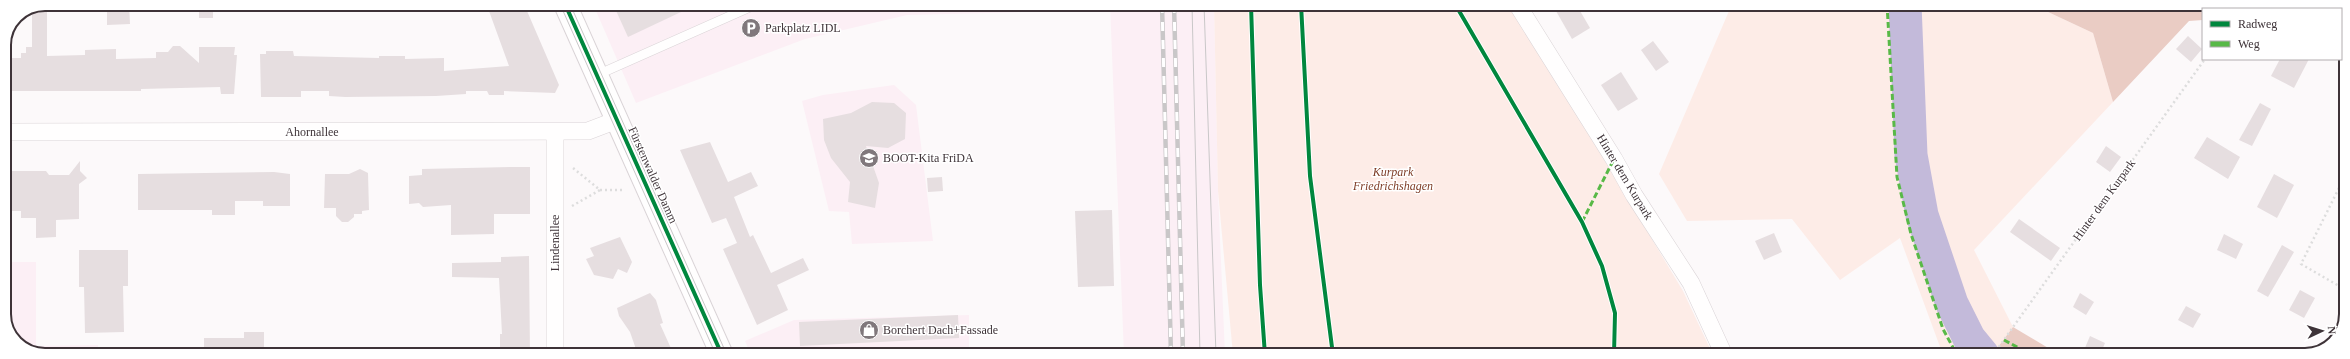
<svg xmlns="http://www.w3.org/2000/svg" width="2350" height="359" viewBox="0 0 2350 359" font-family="'Times New Roman',serif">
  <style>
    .built { fill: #fceff5 }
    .green { fill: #fdece7 }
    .forest { fill: #eaccc4 }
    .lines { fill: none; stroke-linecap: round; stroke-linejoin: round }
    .river { stroke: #c3bada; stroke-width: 33 }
    .building { fill: #e6dee0 }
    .lane-casing { stroke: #dad4d7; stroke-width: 10 }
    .street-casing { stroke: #dad4d7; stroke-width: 18 }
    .secondary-casing { stroke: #dad4d7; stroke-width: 24 }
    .path { stroke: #ddd; stroke-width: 2.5; stroke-dasharray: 2 3; stroke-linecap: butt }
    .lane { stroke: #fffefe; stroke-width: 9 }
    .street { stroke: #fffefe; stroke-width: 17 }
    .secondary { stroke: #fffefe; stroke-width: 22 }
    .tram { stroke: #c9c7c8; stroke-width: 1 }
    .rail-casing { stroke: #c9c7c8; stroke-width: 4.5 }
    .rail { stroke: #fff; stroke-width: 3; stroke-dasharray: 9; stroke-linecap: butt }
    .quiet { stroke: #58b947; stroke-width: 3; stroke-dasharray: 6 3; stroke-linecap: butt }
    .cycleway-casing { stroke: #fff; stroke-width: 6 }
    .cycleway { stroke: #00873e; stroke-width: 4 }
    .labels { text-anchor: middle; stroke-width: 3; stroke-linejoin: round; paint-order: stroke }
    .poi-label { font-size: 12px; fill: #3e3338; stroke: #fff; text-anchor: start }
    .street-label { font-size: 12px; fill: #3e3338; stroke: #fff }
    .park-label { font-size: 12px; font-style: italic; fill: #7e3d27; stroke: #fff }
    .rim { fill: none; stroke: #3e3338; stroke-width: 2 }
  </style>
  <rect width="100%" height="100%" fill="#fcf9fa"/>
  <g class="built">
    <path d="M593 4H1022L1023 12 907 15 805 39 636 103Z"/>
    <path d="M1110 4H1214L1218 191 1225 355H1124Z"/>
    <path d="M894 85 916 105 933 241 852 244 849 212 829 211 802 101 823 95Z"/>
    <path d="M4 262H36V346L98 345V355H39L16 343 4 319Z"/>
    <path d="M969 315V355H751L745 341 794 320Z"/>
  </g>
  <g class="green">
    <path d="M1214 4H1511L1683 291 1713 355H1233L1218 191Z"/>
    <path d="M1727 4H2031L2093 33 2113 102 1974 250 2013 327 1992 355H1943L1900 238 1840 280 1792 219 1687 221 1659 174 1729 11Z"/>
  </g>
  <g class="forest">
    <path d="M2031 4H2311L2320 9H2203V20L2189 21 2113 102 2093 33Z"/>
    <path d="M2013 327 2060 355H1992Z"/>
  </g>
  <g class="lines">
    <path class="river" d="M1905 4 1911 155 1922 215 1952 304 1969 338 1983 355"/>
  </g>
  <g class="building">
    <path d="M45 4H47V56L85 55V50L116 49V59L156 58V52H168L173 46H180L199 63V47H235L234 55H237L234 94H221L220 87 141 89V91H4V58H21V53H26V47H32V9Z"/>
    <path d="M107 4H129L130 24 107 25Z"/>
    <rect x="199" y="4" width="14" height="14"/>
    <path d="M505 4H524L559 85 555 93 504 91V95H489L487 91H466V94L436 96 345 97 329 96V91H301V97H261L260 54H266V51H293L294 56 379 58V56H405V59L444 58V71L509 66 489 11Z"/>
    <path d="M613 4H698L628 37Z"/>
    <path d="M1552 4H1576L1590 28 1572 39Z"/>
    <path d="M2188 36 2202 49 2191 62 2176 49Z"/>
    <path d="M1653 41 1669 62 1656 71 1641 50Z"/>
    <path d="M2280 59H2309L2294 88 2271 76Z"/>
    <path d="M1621 72 1638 99 1618 111 1601 85Z"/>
    <path d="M872 102 894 103 906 113 905 139 888 148 866 146 879 183 875 208 848 202 850 182 831 158 824 140 823 119 851 113Z"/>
    <path d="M2260 103 2271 109 2252 146 2239 140Z"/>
    <path d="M2207 137 2240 157 2228 179 2194 158Z"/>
    <path d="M710 142 728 182 751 172 758 186 734 197 750 237 753 235 771 273 803 258 809 270 777 285 788 310 757 325 723 249 737 243 726 218 712 223 680 150Z"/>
    <path d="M2106 146 2121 157 2110 172 2096 162Z"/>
    <path d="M80 161V171L87 178 79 184V219L56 220V237L36 238V218H21V211H4V171H46L49 175H69Z"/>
    <path d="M513 167H530V214H494V234L451 235V205L423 207 419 203 409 204V176L422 175V169Z"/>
    <path d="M360 169 368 173 369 210 362 211V214H354V217L348 222H342L336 216V208H324L325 174H349Z"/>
    <path d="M274 172 290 174V206H263V201H235V215H212V210H138V174Z"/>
    <path d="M2274 174 2294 185 2277 218 2257 207Z"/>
    <path d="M942 177 943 191 928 192 927 178Z"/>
    <path d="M1112 210 1114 286 1078 287 1075 211Z"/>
    <path d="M2019 219 2060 248 2051 261 2010 232Z"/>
    <path d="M1774 233 1782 252 1764 260 1755 241Z"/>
    <path d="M2224 234 2243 244 2236 259 2217 250Z"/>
    <path d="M620 237 632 262 627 273 618 269 613 279 594 275 586 259 594 256 590 248Z"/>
    <path d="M2282 245 2294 252 2268 297 2257 291Z"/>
    <path d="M79 250H128V286H123L124 332 85 333 84 287H79Z"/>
    <path d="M529 256 530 355H500V334H502L499 278 452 277V263L501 262V257Z"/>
    <path d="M2300 290 2315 298 2304 318 2289 310Z"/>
    <path d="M650 293 656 300 663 323 660 324 674 355H638L630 332 619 316 617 308Z"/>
    <path d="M2080 293 2094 302 2086 315 2073 307Z"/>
    <path d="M2186 306 2201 314 2193 328 2178 320Z"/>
    <path d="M958 315 959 338 800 346 799 322Z"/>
    <path d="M244 332H264V355H204V338H244Z"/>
    <path d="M2090 336 2105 343 2100 355H2082Z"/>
  </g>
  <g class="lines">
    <defs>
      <path id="lane" d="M597 75 757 4"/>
      <g id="street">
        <path d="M1517 4 1614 159 1634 195 1691 283 1724 355"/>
        <path d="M4 132 588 131 617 120"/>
        <path d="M555 132V355"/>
      </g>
      <path id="secondary" d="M565 4 722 355"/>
    </defs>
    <use href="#lane" class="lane-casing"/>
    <use href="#street" class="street-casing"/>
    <use href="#secondary" class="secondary-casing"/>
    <g class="path">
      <path d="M600 190H625"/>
      <path d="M572 206 600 190 573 168"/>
      <path d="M2346 290 2301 264 2346 174"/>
      <path d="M1993 355 2205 59"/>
    </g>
    <use href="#lane" class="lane"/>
    <use href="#street" class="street"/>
    <use href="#secondary" class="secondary"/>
    <g class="tram">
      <path d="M560 4 716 355"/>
      <path d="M570 4 727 355"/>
      <path d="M1192 4 1200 355"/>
      <path d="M1204 4 1216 355"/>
    </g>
    <defs>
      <g id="rail">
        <path d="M1162 4 1171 355"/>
        <path d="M1174 4 1183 355"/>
      </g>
    </defs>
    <use href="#rail" class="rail-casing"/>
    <use href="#rail" class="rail"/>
    <g class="quiet">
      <path d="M1887 4 1897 177 1911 234 1943 329 1957 355"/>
      <path d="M1582 222 1614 159"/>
      <path d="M2004 340 2032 355"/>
    </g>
    <defs>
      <g id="cycleway">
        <path d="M565 4 722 355"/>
        <path d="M1251 4 1260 285 1265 355"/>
        <path d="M1301 4 1310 176 1333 355"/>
        <path d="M1455 4 1582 222 1602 266 1615 313 1614 355"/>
      </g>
    </defs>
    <use href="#cycleway" class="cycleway-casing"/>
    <use href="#cycleway" class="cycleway"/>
  </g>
  <defs>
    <symbol id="parking-disc" viewBox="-11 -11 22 22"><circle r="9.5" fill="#80787c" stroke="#fff"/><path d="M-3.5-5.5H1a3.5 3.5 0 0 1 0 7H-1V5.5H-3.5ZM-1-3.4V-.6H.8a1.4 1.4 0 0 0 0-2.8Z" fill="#fff"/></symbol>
    <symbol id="school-disc" viewBox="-11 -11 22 22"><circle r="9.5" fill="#80787c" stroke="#fff"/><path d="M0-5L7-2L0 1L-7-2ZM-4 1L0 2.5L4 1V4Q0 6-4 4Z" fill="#fff"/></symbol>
    <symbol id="shop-disc" viewBox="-11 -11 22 22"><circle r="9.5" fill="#80787c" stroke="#fff"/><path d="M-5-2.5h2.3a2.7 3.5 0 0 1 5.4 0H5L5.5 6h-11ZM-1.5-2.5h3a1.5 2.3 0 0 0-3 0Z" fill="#fff"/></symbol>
  </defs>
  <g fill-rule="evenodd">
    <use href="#parking-disc" x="740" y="17" width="22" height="22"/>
    <use href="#school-disc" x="858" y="147" width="22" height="22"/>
    <use href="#shop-disc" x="858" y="319" width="22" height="22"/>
  </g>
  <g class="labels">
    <g class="poi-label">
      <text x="765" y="32">Parkplatz LIDL</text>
      <text x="883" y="162">BOOT-Kita FriDA</text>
      <text x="883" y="334">Borchert Dach+Fassade</text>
    </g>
    <g class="street-label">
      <text x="312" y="136">Ahornallee</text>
      <text transform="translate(653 175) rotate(66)" y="4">Fürstenwalder Damm</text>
      <text transform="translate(1625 177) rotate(59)" y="4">Hinter dem Kurpark</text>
      <text transform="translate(2104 200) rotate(-54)" y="4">Hinter dem Kurpark</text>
      <text transform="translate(555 243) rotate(-90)" y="4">Lindenallee</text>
    </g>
    <g class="park-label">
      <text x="1393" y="176">Kurpark<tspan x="1393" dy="14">Friedrichshagen</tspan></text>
    </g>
  </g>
  <path d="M0 0H2350V359H0ZM45 11H2305A34 34 0 0 1 2339 45V314A34 34 0 0 1 2305 348H45A34 34 0 0 1 11 314V45A34 34 0 0 1 45 11Z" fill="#fff" fill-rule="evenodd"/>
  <path class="rim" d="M45 11H2305A34 34 0 0 1 2339 45V314A34 34 0 0 1 2305 348H45A34 34 0 0 1 11 314V45A34 34 0 0 1 45 11Z"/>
  <rect x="2202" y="8" width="140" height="52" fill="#ffffff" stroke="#b2adaf"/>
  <rect x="2210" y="21" width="20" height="6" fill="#00873e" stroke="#b2adaf"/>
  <text x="2238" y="28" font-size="12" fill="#3e3338">Radweg</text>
  <rect x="2210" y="41" width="20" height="6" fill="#58b947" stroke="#b2adaf"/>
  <text x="2238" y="48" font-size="12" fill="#3e3338">Weg</text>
  <g transform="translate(2322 331) rotate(86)" stroke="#ffffff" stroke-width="3" paint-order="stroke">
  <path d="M0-3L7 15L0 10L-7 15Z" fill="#3e3338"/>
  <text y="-6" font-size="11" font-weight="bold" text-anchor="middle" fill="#3e3338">N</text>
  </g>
</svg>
